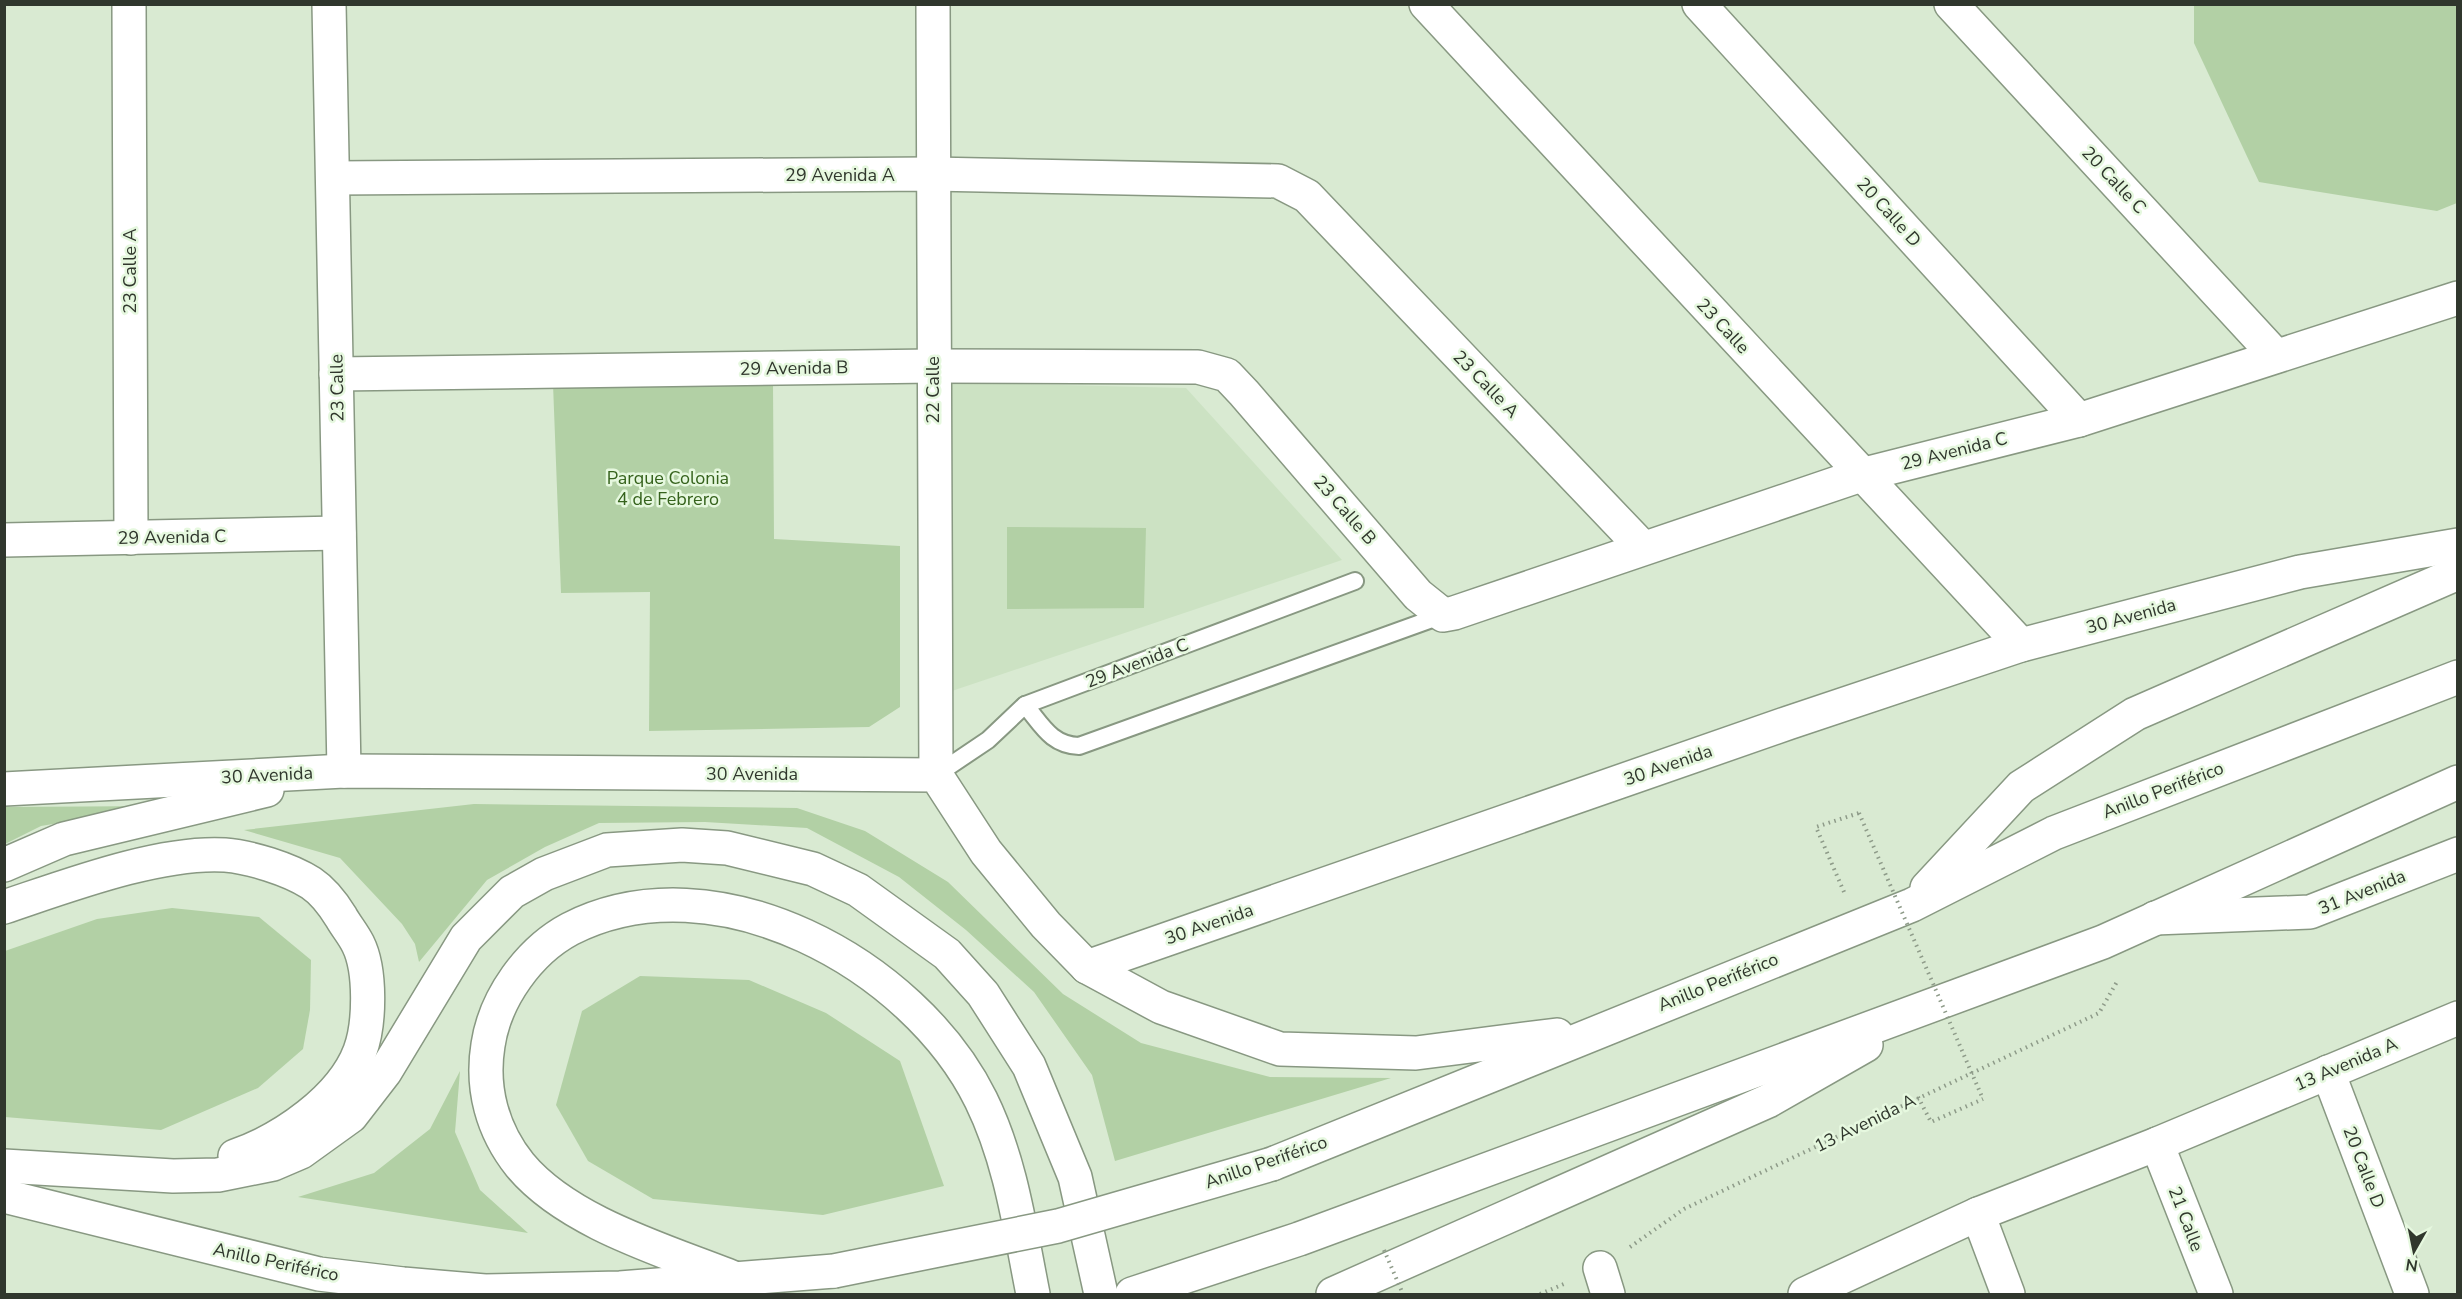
<svg xmlns="http://www.w3.org/2000/svg" width="2462" height="1299" viewBox="0 0 2462 1299" font-family="'Nunito Sans',sans-serif">
  <style>
    .built { fill: #cce2c3 }
    .green { fill: #b2d0a5 }
    .lines { fill: none; stroke-linecap: round; stroke-linejoin: round }
    .lane-casing { stroke: #889882; stroke-width: 20 }
    .street-casing { stroke: #889882; stroke-width: 36 }
    .secondary-casing { stroke: #889882; stroke-width: 36 }
    .highway-casing { stroke: #889882; stroke-width: 36 }
    .path { stroke: #8e9b89; stroke-width: 4; stroke-dasharray: 1.5 4.5; stroke-linecap: butt }
    .lane { stroke: #fff; stroke-width: 16 }
    .street { stroke: #fff; stroke-width: 33 }
    .secondary { stroke: #fff; stroke-width: 33 }
    .highway { stroke: #fff; stroke-width: 33 }
    .highway-bridge-casing { stroke: #889882; stroke-width: 36; stroke-linecap: butt }
    .path-bridge { stroke: #8e9b89; stroke-width: 4; stroke-dasharray: 1.5 4.5; stroke-linecap: butt }
    .highway-bridge { stroke: #fff; stroke-width: 33 }
    .labels { text-anchor: middle; stroke-width: 5; stroke-linejoin: round; paint-order: stroke }
    .street-label { font-size: 18px; fill: #30372d; stroke: #e6f8df }
    .park-label { font-size: 18px; fill: #35621c; stroke: #e6f8df }
  </style>
  <rect width="100%" height="100%" fill="#d9ead2"/>
  <path class="built" d="M935 382 1186 388 1342 560 931 698Z"/>
  <g class="green">
    <path d="M2194 5H2457V203L2437 211 2259 182 2194 43Z"/>
    <path d="M553 384H773L774 539 900 546V707L869 727 649 731 650 592 561 593Z"/>
    <path d="M1007 527 1146 528 1144 608 1007 609Z"/>
    <path d="M474 804 797 808 865 831 948 882 1063 994 1141 1043 1270 1077 1391 1078 1115 1161 1092 1075 1034 992 966 930 899 877 807 828 705 822 599 823 545 847 487 880 419 962 415 944 402 924 340 858 244 830Z"/>
    <path d="M160 806 41 826 5 844V807Z"/>
    <path d="M172 908 259 917 311 960 310 1010 303 1049 258 1088 161 1130 5 1117V951L97 919Z"/>
    <path d="M640 976 749 980 826 1013 900 1061 944 1186 823 1215 653 1199 588 1161 556 1105 582 1011Z"/>
    <path d="M460 1071 455 1132 480 1190 528 1233 298 1197 374 1173 430 1129Z"/>
  </g>
  <g class="lines">
    <defs>
      <g id="lane">
        <path d="M1025 705C1042 725 1051 745 1079 746L1443 615"/>
        <path d="M936 775 988 740 1025 705 1355 581"/>
      </g>
      <g id="street">
        <path d="M129 4 131 538"/>
        <path d="M329 4 344 771"/>
        <path d="M933 4 936 775"/>
        <path d="M1699 4 2079 420"/>
        <path d="M1951 4 2276 356"/>
        <path d="M334 178 932 174 1278 181 1307 196 1642 547"/>
        <path d="M336 374 933 366 1198 367 1227 375 1244 393 1418 595 1443 615 1454 613 1861 475 2079 420 2458 298"/>
        <path d="M4 540 339 533"/>
        <path d="M2328 1072 2412 1294"/>
        <path d="M2157 1144 2216 1294"/>
        <path d="M1978 1214 2008 1294"/>
        <path d="M1600 1268 1608 1294"/>
        <path d="M1805 1294 1978 1214 2157 1144 2458 1018"/>
      </g>
      <g id="secondary">
        <path d="M1426 4 2021 645"/>
        <path d="M4 789 344 771 936 775 986 852 1046 925 1087 967 1788 723 2021 645 2300 572 2458 545"/>
        <path d="M4 865 64 839 267 790"/>
        <path d="M2155 918 2310 912 2458 854"/>
      </g>
      <g id="highway">
        <path d="M1927 888 2021 787 2135 714 2458 573"/>
        <path d="M4 907C67 886 159 851 225 855 250 857 289 869 311 883 323 891 333 904 341 917 346 926 353 934 358 944 371 970 370 1024 360 1051 342 1099 282 1140 235 1156"/>
        <path d="M1087 967 1161 1007 1280 1049 1416 1053 1557 1035"/>
        <path d="M1272 1164 1912 905 2054 833 2458 677"/>
        <path d="M4 1166 173 1176 218 1175 273 1164 301 1152 351 1116 385 1072 466 938 512 892 544 874 607 850 682 845 727 848 813 869 858 890 947 954 983 994 1029 1066 1075 1177 1101 1294"/>
        <path d="M4 1196 319 1274 403 1284 485 1291 620 1288 834 1271"/>
        <path d="M739 1280C670 1252 569 1224 520 1165 492 1130 481 1088 488 1045 495 998 529 951 570 929 715 855 914 964 981 1100 1011 1161 1020 1229 1033 1294"/>
        <path d="M1132 1294 1299 1239 2103 942 2458 782"/>
        <path d="M1333 1294 1768 1101 1866 1045"/>
      </g>
    </defs>
    <use href="#lane" class="lane-casing"/>
    <use href="#street" class="street-casing"/>
    <use href="#secondary" class="secondary-casing"/>
    <use href="#highway" class="highway-casing"/>
    <g class="path">
      <path d="M1844 892 1816 827 1859 813"/>
      <path d="M1918 1097 1931 1122 1983 1099"/>
      <path d="M1630 1247 1684 1209 2099 1013 2118 980"/>
      <path d="M1540 1294 1564 1284"/>
    </g>
    <use href="#lane" class="lane"/>
    <use href="#street" class="street"/>
    <use href="#secondary" class="secondary"/>
    <use href="#highway" class="highway"/>
    <defs>
      <path id="highway-bridge" d="M834 1271 1058 1226 1272 1164"/>
    </defs>
    <use href="#highway-bridge" class="highway-bridge-casing"/>
    <g class="path-bridge">
      <path d="M1859 813 1983 1099"/>
      <path d="M1384 1250 1403 1294"/>
    </g>
    <use href="#highway-bridge" class="highway-bridge"/>
  </g>
  <g class="labels">
    <g class="street-label">
      <text x="840" y="181">29 Avenida A</text>
      <text transform="translate(2114 180) rotate(47)" y="6">20 Calle C</text>
      <text transform="translate(1889 212) rotate(48)" y="6">20 Calle D</text>
      <text transform="translate(130 271) rotate(-90)" y="6">23 Calle A</text>
      <text transform="translate(1723 326) rotate(47)" y="6">23 Calle</text>
      <text transform="translate(794 368) rotate(-1)" y="6">29 Avenida B</text>
      <text transform="translate(1486 384) rotate(46)" y="6">23 Calle A</text>
      <text transform="translate(337 388) rotate(-91)" y="6">23 Calle</text>
      <text transform="translate(933 390) rotate(-90)" y="6">22 Calle</text>
      <text transform="translate(1954 451) rotate(-14)" y="6">29 Avenida C</text>
      <text transform="translate(1345 510) rotate(49)" y="6">23 Calle B</text>
      <text transform="translate(172 537) rotate(-1)" y="6">29 Avenida C</text>
      <text transform="translate(2131 616) rotate(-15)" y="6">30 Avenida</text>
      <text transform="translate(1137 663) rotate(-21)" y="6">29 Avenida C</text>
      <text transform="translate(1668 765) rotate(-19)" y="6">30 Avenida</text>
      <text x="752" y="780">30 Avenida</text>
      <text transform="translate(267 775) rotate(-3)" y="6">30 Avenida</text>
      <text transform="translate(2163 790) rotate(-21)" y="6">Anillo Periférico</text>
      <text transform="translate(2362 892) rotate(-22)" y="6">31 Avenida</text>
      <text transform="translate(1209 924) rotate(-19)" y="6">30 Avenida</text>
      <text transform="translate(1718 982) rotate(-22)" y="6">Anillo Periférico</text>
      <text transform="translate(2346 1064) rotate(-23)" y="6">13 Avenida A</text>
      <text transform="translate(1865 1123) rotate(-26)" y="6">13 Avenida A</text>
      <text transform="translate(1266 1162) rotate(-19)" y="6">Anillo Periférico</text>
      <text transform="translate(2364 1167) rotate(69)" y="6">20 Calle D</text>
      <text transform="translate(2186 1219) rotate(69)" y="6">21 Calle</text>
      <text transform="translate(276 1262) rotate(12)" y="6">Anillo Periférico</text>
    </g>
    <g class="park-label">
      <text x="668" y="484">Parque Colonia<tspan x="668" dy="21">4 de Febrero</tspan></text>
    </g>
  </g>
  <rect width="2462" height="1299" fill="none" stroke="#30372d" stroke-width="12"/>
  <g transform="translate(2414 1251) rotate(189)" stroke="#e6f8df" stroke-width="4.5" paint-order="stroke">
  <path d="M0-4.5L10 22L0 15L-10 22Z" fill="#30372d"/>
  <text y="-9" font-size="16" font-weight="bold" text-anchor="middle" fill="#30372d">N</text>
  </g>
</svg>
